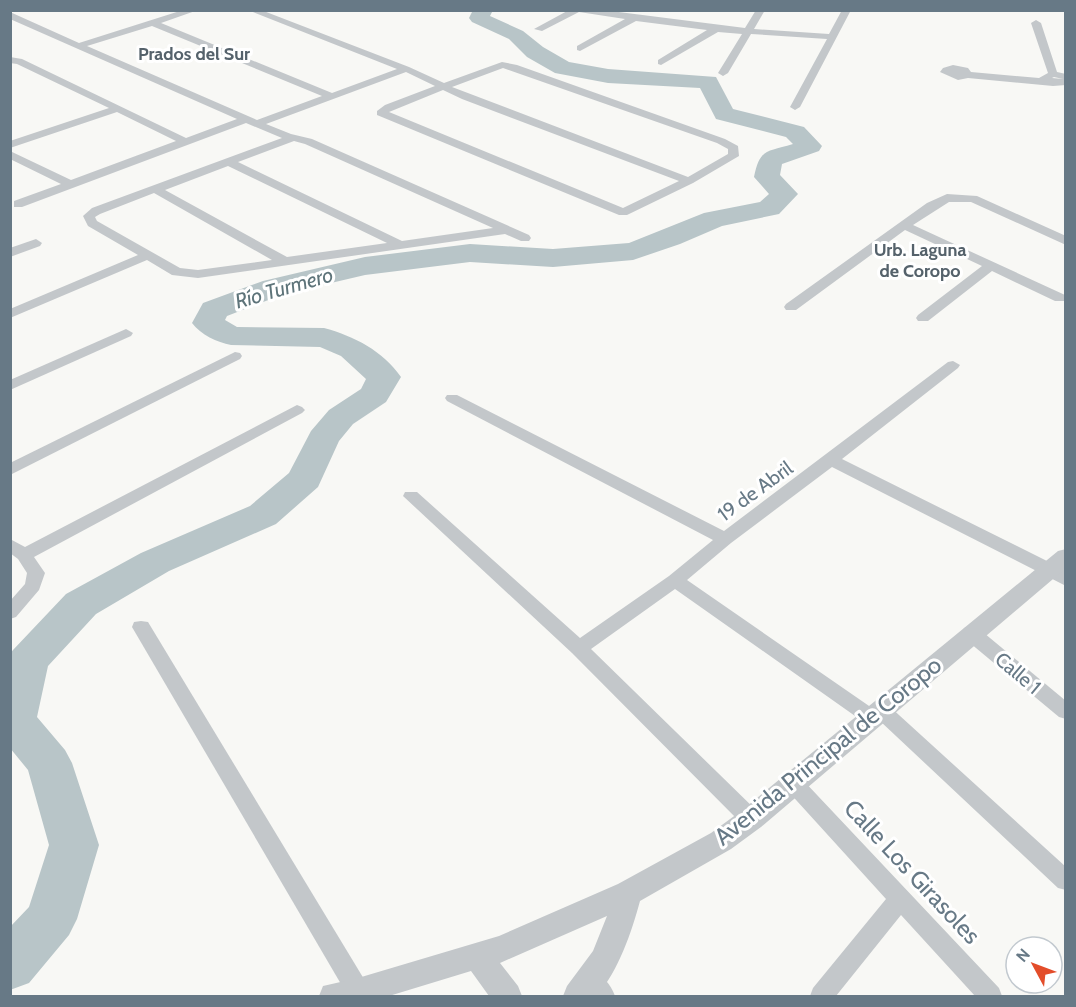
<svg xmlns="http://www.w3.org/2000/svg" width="1076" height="1007" viewBox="0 0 1076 1007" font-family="Cabin,sans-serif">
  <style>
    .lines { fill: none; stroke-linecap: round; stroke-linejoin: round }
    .river { fill: #b8c5c8; fill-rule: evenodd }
    .minor { fill: #c3c7ca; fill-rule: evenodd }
    .tertiary { fill: #c3c7ca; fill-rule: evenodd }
    .labels { text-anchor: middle; stroke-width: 6; stroke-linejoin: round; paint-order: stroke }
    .far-neighbourhood-label { font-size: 18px; font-weight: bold; fill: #55626b; stroke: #fff }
    .street-label { font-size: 20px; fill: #677986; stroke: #fff }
    .water-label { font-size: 21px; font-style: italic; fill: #5e747a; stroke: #fff }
    .near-street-label { font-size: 24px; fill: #677986; stroke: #fff }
  </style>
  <rect width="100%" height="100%" fill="#f8f8f5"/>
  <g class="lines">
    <path class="river" d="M473 10H493L490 16 523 31 543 47 569 62 608 69 716 77 733 109 804 127 822 146 819 151 782 164 780 175 798 194 779 214 722 226 680 244 633 260 553 267 470 262 365 275 284 294 227 316 225 320 237 327 324 328C354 336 383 351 401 377L386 402 353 424 339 441 318 487 276 524 169 571 96 614 48 666 37 717 65 750 72 763 99 845 77 919 69 935 29 983 10 990V927L29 907 49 845 28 770 10 748V654L13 650 66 594 141 553 250 506 289 473 311 431 329 410 361 389 366 379 341 356 320 347 231 345C217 342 201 335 192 323L203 303 263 281 365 257 470 244 553 249 629 243 704 213 760 202 769 194 754 177C760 148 767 152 793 144L786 137 716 119 700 88 608 83 555 73 527 57 509 39 472 22 469 18Z"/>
    <g class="minor">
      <path d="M183 10H198L161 23 332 93 397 69 248 10H261L409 67 444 83 502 62 517 65 725 139 738 146 739 156 693 183 627 215H619L377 115V111L385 105 435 86 406 72 266 124 291 134 312 139 529 235 531 238 529 241H521L505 234 198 278 172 275 147 260 10 318V309L138 255 88 226 83 216 92 208 282 138 246 123 22 207H14V201L61 184 10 159V151L71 180 176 141 117 112 10 148V141L109 108 17 64 10 63V57L22 59 186 138 237 119 10 19V12L79 43ZM152 26 322 96 257 120 87 46ZM503 68 717 143 728 149V154L688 177 452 87ZM443 90 462 99 679 181 623 208 389 112ZM294 141 305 144 493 228 402 241 238 162ZM228 166 387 243 287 257 165 190ZM154 193 272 260 198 270 180 268 97 221 95 217 100 214Z"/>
      <path d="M569 10H603L745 28 756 10H765L754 29 829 34 842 10H851L800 107 795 110 790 107 827 39 751 34 728 73 723 76 718 73 742 34 718 32 661 65 658 64V60L707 30 636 21 580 51 577 50V46L625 19 579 12 542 31 534 29Z"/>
      <path d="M1036 20 1041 23 1057 72 1066 74V85L1053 86 968 78 958 80 940 72 943 68 953 65 968 68 971 72 1039 78 1048 73 1031 23ZM1054 77 1063 79 1052 78Z"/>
      <path d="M947 194 977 196 1066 236V245L971 202H949L913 225 1065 295V301H1055L992 271 928 321H918L916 318 918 315 982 266 905 230 796 310H786L784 307 786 304 927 203Z"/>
      <path d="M36 239 42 243 40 246 10 257V248Z"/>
      <path d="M126 329 133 333 131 336 10 390V380Z"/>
      <path d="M235 352 240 353 242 356 240 359 10 475V463Z"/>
      <path d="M953 361 960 365 958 368 842 459 1057 566 1066 571V586L832 467 731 543 687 580 872 708 874 705 881 703 888 705 1066 867V890L1058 888 880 721 872 725 865 723 675 589 591 649 759 813 762 819 759 825 751 828 743 825 572 653 403 496 405 492H417L580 638 669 576 713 540 447 401 445 398 447 395H457L724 531 948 362Z"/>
      <path d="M297 405 302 407 305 410 302 413 34 557 45 573 39 590 16 617 10 619V601L25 584 27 573 18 559 10 553V539L25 547Z"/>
      <path d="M141 621 148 622 367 984 370 992 368 996H348L132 627 134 622Z"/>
      <path d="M971 626 978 628 1066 701V719L1059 717 964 638 962 633 964 628Z"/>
      <path d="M794 776 801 778 999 988 1002 996H975L901 915 836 996H810L813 988 886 899 787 790 784 784 787 778Z"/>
      <path d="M591 970C603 975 611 985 615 996H589L579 981 583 973Z"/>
    </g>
    <path class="tertiary" d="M1066 549V568L761 827 731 849 640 901C631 934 619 969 597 996H563L567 986 593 951 607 916 500 963 518 986 522 996H489L471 971 389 996H319L323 986 358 978 499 936 618 884 711 833 741 811 1058 551Z"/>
  </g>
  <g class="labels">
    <g class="far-neighbourhood-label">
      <text x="194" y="60">Prados del Sur</text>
      <text x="920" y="256">Urb. Laguna<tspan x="920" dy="21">de Coropo</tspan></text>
    </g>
    <g class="street-label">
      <text transform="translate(755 491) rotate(-36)" y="7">19 de Abril</text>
      <text transform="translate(1018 673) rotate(40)" y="7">Calle 1</text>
    </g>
    <g class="water-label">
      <text transform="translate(284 288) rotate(-16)" y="7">Río Turmero</text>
    </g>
    <g class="near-street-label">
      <text transform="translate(828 751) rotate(-39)" y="8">Avenida Principal de Coropo</text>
      <text transform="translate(912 872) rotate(47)" y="8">Calle Los Girasoles</text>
    </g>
  </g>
  <rect width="1076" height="1007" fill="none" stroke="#677986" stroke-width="24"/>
  <g transform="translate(1034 965) rotate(311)"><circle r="28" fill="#ffffff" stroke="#c2c9cf" stroke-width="1.5"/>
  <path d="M0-4.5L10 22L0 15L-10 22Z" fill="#e34d2a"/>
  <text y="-9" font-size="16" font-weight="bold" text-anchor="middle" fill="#677986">N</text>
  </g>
</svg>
